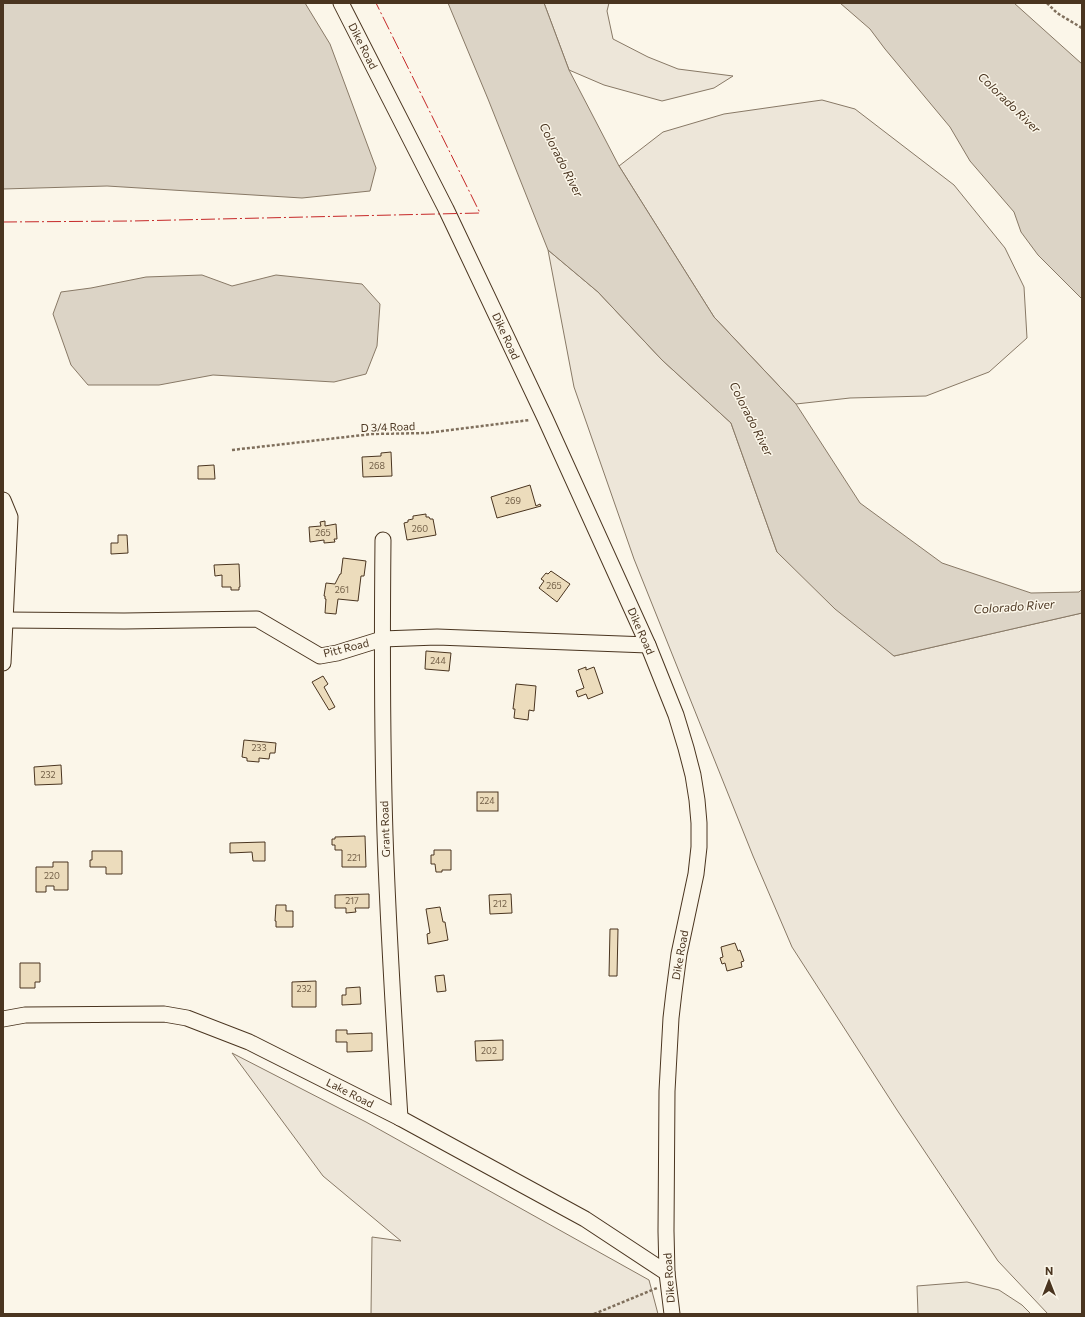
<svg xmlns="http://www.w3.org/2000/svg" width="1085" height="1317" viewBox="0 0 1085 1317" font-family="Commissioner,sans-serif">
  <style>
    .green { fill: #ede6d9; stroke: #887966 }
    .parking { fill: #ede7d9; stroke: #887966 }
    .water { fill: #dcd4c6; stroke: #887966 }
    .building { fill: #ecdcbc; stroke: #4a3520 }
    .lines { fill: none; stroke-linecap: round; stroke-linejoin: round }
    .minor-casing { stroke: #4a3520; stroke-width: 17 }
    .path { stroke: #7f6f5c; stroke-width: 2.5; stroke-dasharray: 3 2; stroke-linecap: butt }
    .minor { stroke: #fbf6e9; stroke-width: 15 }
    .power { stroke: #c62828; stroke-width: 1; stroke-dasharray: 14 3 2 3; stroke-linecap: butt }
    .labels { text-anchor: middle; stroke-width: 3; stroke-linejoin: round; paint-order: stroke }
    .number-label { font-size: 9px; fill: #725f47 }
    .street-label { font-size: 11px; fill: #4a3520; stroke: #fbf6e9 }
    .water-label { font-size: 12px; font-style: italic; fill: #4a3520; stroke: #fbf6e9 }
  </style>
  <rect width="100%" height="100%" fill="#fbf6e9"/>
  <g class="green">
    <path d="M544 3H609L607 11 613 39 648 57 678 69 733 76 714 88 662 101 604 85 569 70Z"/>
    <path d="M822 100 855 109 954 185 1005 248 1024 287 1027 338 989 372 926 396 850 398 796 404 714 317 619 166 663 132 724 114Z"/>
    <path d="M548 250 598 292 662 360 731 423 777 552 894 656 1082 613V1314H1048L998 1261 897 1110 792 947 753 856 634 559 574 387Z"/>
    <path d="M232 1053 366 1122 649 1280 658 1314H371L372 1237 401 1241 323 1176Z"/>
  </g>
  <path class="parking" d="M967 1282 999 1290 1022 1305 1031 1314H918L917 1286Z"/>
  <g class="water">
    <path d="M3 3H305L330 44 376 168 370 191 302 198 107 186 3 189Z"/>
    <path d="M448 3H544L569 70 619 166 714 317 796 404 860 503 942 563 1031 593 1079 592 1082 589V613L894 656 835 609 777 552 731 423 662 360 598 292 548 250 488 99Z"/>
    <path d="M840 3H1014L1082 64V299L1038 255 1021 232 1014 212 970 161 950 127 885 49 870 29Z"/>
    <path d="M202 275 232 286 276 275 362 284 380 304 377 346 366 374 334 382 213 375 159 385H88L71 365 53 314 61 292 91 288 146 277Z"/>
  </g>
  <g class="building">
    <path d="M391 452 392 476 363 477 362 457 381 456V453Z"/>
    <path d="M214 465 215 479H198V466Z"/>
    <path d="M530 485 536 506 540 504 541 506 497 518 491 497Z"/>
    <path d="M426 514V517H429L430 519H433L436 535 407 540 404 523 408 522V520L413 519V516Z"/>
    <path d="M325 521V526L336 524 337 539H334L335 542 324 543V540L310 542 309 527 321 526 320 522Z"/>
    <path d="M118 535H127L128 553 111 554V543H118Z"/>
    <path d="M343 558 366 561 364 576H361L358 601 338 599 336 614 325 613 326 599H325V596H324L326 583 335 584 340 574H341Z"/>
    <path d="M239 564 240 587H239V590H231V587H222V575L215 576 214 565Z"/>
    <path d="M551 571 570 584 557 602 539 588 544 581 541 579 546 573 548 574Z"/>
    <path d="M426 651 451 653 449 671 425 669Z"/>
    <path d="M586 667V670L594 667 603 693 588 699 586 694 578 697 576 691 584 688 578 670Z"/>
    <path d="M323 676 328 684 324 687 335 707 329 710 312 682Z"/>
    <path d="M516 684 536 686 534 711 529 710 528 720 514 718 515 709H513Z"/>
    <path d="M244 740 276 743 275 753H270L269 759 259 758V762L247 761V758L242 757Z"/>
    <path d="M61 765 62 784 35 785 34 767Z"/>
    <rect x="477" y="792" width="21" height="19"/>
    <path d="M365 836 366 867H342V850H335V845H332V839H335V837Z"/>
    <path d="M265 842V861H253L252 852 230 853V843Z"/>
    <path d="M434 850H451V870H442V872H436L435 864H431V855H434Z"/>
    <path d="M92 851H122V874H106V867H90V860H92Z"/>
    <path d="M53 862H68V890H54V886H46V892H36V867H53Z"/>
    <path d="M369 894V908H355L356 912 346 913V908H335V895Z"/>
    <path d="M511 894 512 913 490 914 489 895Z"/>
    <path d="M276 905H286V911H293V927H276V921H275Z"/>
    <path d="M440 907 443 922H445L448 940 428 944 427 934 430 933 426 909Z"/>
    <path d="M610 929H618L617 976H609Z"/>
    <path d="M735 943 738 951 740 950 744 961 741 962 742 967 727 971 725 963 722 964 720 958 723 957 721 947Z"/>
    <path d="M20 963H40V982H35V988H20Z"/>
    <path d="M444 975 446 991 437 992 435 976Z"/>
    <path d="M316 981V1007H292V982Z"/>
    <path d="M360 987 361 1004 342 1005V995H346V988Z"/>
    <path d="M336 1030H347V1034L372 1033V1051L347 1052V1042H336Z"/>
    <path d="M503 1040V1060L476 1061 475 1041Z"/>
  </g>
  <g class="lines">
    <defs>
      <g id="minor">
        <path d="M341 3 446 209 545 418 648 645 676 715 686 748 693 775 697 800 699 823V847L696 874 679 954 674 992 671 1018 667 1091 666 1231 667 1273 672 1314"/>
        <path d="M3 500 10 517 3 663"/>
        <path d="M383 540C382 638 382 736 385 834 388 928 394 1023 400 1118"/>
        <path d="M5 620 124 621 257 619 320 656 337 653 382 639 437 637 648 645"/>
        <path d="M3 1019 25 1015 164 1014 187 1018 249 1042 400 1118 585 1219 667 1273"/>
      </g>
    </defs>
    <use href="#minor" class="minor-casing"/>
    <g class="path">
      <path d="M1047 3 1057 13 1082 28"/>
      <path d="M232 450 372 434 427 433 530 420"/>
      <path d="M594 1314 657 1288"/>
    </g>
    <use href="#minor" class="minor"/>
    <path class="power" d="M3 222 132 221 480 213 376 3"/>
  </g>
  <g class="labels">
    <g class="number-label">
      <text x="377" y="469">268</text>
      <text x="513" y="504">269</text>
      <text x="420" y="532">260</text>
      <text x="323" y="536">265</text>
      <text x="554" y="589">265</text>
      <text x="342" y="593">261</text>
      <text x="438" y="664">244</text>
      <text x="259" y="751">233</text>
      <text x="48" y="778">232</text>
      <text x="487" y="804">224</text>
      <text x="354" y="861">221</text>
      <text x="52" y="879">220</text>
      <text x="352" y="904">217</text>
      <text x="500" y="907">212</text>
      <text x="304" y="992">232</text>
      <text x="489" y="1054">202</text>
    </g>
    <g class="street-label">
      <text transform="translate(363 46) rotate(63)" y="4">Dike Road</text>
      <text transform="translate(506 336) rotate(65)" y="4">Dike Road</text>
      <text transform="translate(388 427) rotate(-2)" y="4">D 3/4 Road</text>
      <text transform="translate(641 631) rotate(66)" y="4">Dike Road</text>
      <text transform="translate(346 648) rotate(-14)" y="4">Pitt Road</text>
      <text transform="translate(385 829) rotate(-92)" y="4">Grant Road</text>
      <text transform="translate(680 955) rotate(-80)" y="4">Dike Road</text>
      <text transform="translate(350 1093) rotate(27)" y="4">Lake Road</text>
      <text transform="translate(669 1278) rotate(-94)" y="4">Dike Road</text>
    </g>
    <g class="water-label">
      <text transform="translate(1009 103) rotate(44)" y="4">Colorado River</text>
      <text transform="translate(561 160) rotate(63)" y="4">Colorado River</text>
      <text transform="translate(751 419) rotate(63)" y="4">Colorado River</text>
      <text transform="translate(1014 607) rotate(-4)" y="4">Colorado River</text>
    </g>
  </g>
  <rect width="1085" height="1317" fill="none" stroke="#4a3520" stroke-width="8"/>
  <g transform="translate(1049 1281)" stroke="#fbf6e9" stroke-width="3" paint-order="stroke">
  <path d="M0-3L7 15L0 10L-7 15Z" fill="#4a3520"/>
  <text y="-6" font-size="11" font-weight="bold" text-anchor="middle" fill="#4a3520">N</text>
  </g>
</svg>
